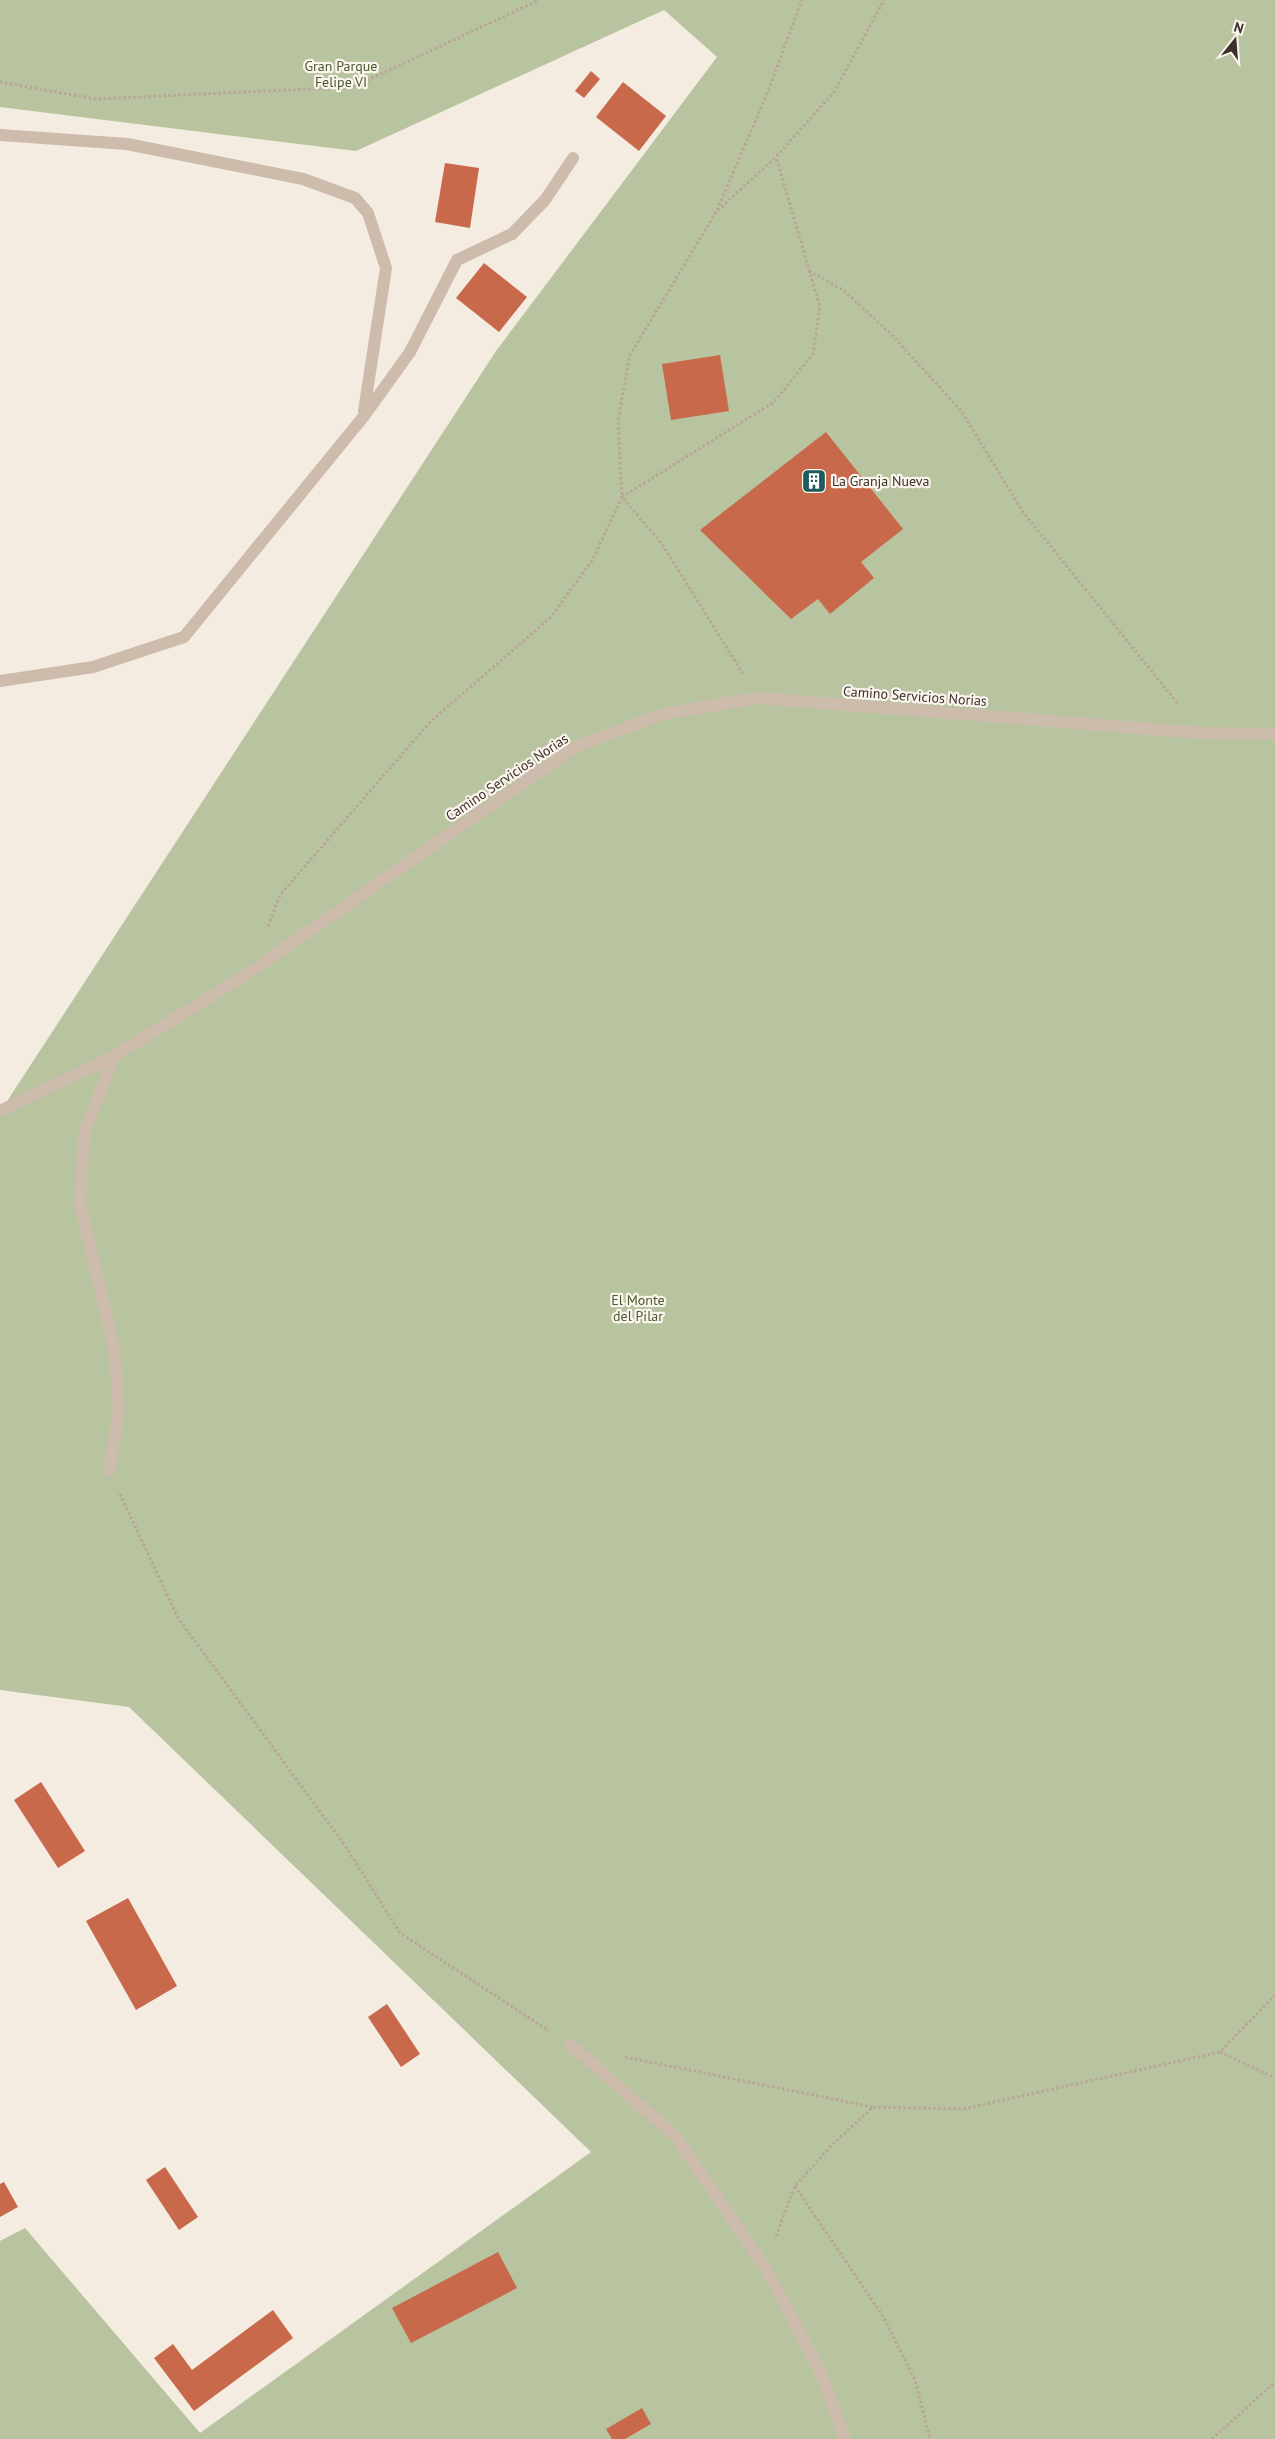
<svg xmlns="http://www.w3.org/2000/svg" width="1275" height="2439" viewBox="0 0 1275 2439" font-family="'PT Sans',sans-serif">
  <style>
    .green { fill: #b8c4a0 }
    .building { fill: #c8694b }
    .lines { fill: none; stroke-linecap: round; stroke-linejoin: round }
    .path { stroke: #b9a596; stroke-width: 3; stroke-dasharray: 2.5 2.5; stroke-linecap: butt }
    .lane { stroke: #cdbbac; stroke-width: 12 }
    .street { stroke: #cdbbac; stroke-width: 12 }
    .labels { text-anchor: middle; stroke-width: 4.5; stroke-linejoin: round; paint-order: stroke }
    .park-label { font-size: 14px; fill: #4a5a2e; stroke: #fbf5ee }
    .poi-label { font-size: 14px; fill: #3b302b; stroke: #fbf5ee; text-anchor: start }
    .street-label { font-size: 14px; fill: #3b302b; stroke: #fbf5ee }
  </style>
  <rect width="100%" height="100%" fill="#f4ebe1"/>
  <path class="green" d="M0 0H1275V2439H0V2241L25 2228 200 2433 591 2152 129 1707 0 1690V1112L496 351 717 57 664 10 356 151 0 107Z"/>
  <g class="building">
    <path d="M591 71 600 79 584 98 575 91Z"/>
    <path d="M623 82 666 116 639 151 596 117Z"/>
    <path d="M445 163 479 168 470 228 435 222Z"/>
    <path d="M484 263 527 297 499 332 456 298Z"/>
    <path d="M720 355 729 411 671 420 662 364Z"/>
    <path d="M826 432 903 529 861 562 874 578 830 614 818 599 791 619 700 530Z"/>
    <path d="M41 1782 85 1851 58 1868 14 1800Z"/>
    <path d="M128 1898 177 1986 136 2010 86 1921Z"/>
    <path d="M387 2004 420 2054 401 2067 368 2017Z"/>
    <path d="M165 2167 198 2217 179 2230 146 2180Z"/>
    <path d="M4 2182 18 2207 0 2217V2184Z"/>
    <path d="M498 2252 517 2288 411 2343 392 2308Z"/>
    <path d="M273 2310 293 2338 194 2411 154 2358 173 2344 192 2370Z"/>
    <path d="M642 2408 651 2424 625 2439H612L606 2429Z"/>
  </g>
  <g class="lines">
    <g class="path">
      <path d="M0 82 96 99 353 87 539 0"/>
      <path d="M717 210 765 99 802 0"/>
      <path d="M809 271 843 290 890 333 962 412 1023 512 1179 705"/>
      <path d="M743 674 662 544 622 497 774 402 813 354 820 307 776 157"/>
      <path d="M268 926 280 895 431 721 551 617 593 559 622 497 618 420 630 355 716 212 776 157 834 92 884 0"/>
      <path d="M120 1494 178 1618 346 1847 400 1933 549 2031"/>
      <path d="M1220 2052 1275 2078"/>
      <path d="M625 2057 873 2107"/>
      <path d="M795 2186 884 2318 915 2380 930 2439"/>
      <path d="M776 2236 795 2186 831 2146 873 2107 963 2109 1220 2052 1275 1995"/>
      <path d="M1212 2439 1275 2382"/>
    </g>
    <g class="lane">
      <path d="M0 135 127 144 303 179 355 198 368 213 386 268 364 411"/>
      <path d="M0 681 93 667 184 637 364 416 410 352 457 260 512 234 545 200 573 158"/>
      <path d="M0 1111 114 1056"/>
      <path d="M109 1471 119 1411 114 1348 80 1204 84 1134 114 1056"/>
      <path d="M571 2045 675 2136 765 2267 822 2375 845 2439"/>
    </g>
    <path class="street" d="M114 1056 250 972 575 747 663 714 758 698 1202 733 1275 734"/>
  </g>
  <defs>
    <symbol id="building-square" viewBox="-11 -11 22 22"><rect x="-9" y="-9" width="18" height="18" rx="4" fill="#1f5a5e" stroke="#fbf5ee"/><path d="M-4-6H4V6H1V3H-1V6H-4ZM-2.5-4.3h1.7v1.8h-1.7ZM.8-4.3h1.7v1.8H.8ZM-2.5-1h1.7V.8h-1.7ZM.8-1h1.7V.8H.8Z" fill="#fff"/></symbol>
  </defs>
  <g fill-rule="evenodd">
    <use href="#building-square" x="800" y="467" width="28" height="28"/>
  </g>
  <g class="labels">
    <g class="park-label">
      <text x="341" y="71">Gran Parque<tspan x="341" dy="16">Felipe VI</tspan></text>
      <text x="638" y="1305">El Monte<tspan x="638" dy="16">del Pilar</tspan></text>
    </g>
    <g class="poi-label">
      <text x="832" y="486">La Granja Nueva</text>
    </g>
    <g class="street-label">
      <text transform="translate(915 696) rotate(4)" y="5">Camino Servicios Norias</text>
      <text transform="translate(507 777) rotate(-34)" y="5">Camino Servicios Norias</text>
    </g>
  </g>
  <g transform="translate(1235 40) rotate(17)" stroke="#fbf5ee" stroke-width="4" paint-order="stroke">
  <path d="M0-4L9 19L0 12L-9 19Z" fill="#3b302b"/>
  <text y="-8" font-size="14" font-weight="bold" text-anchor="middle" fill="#3b302b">N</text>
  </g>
</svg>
